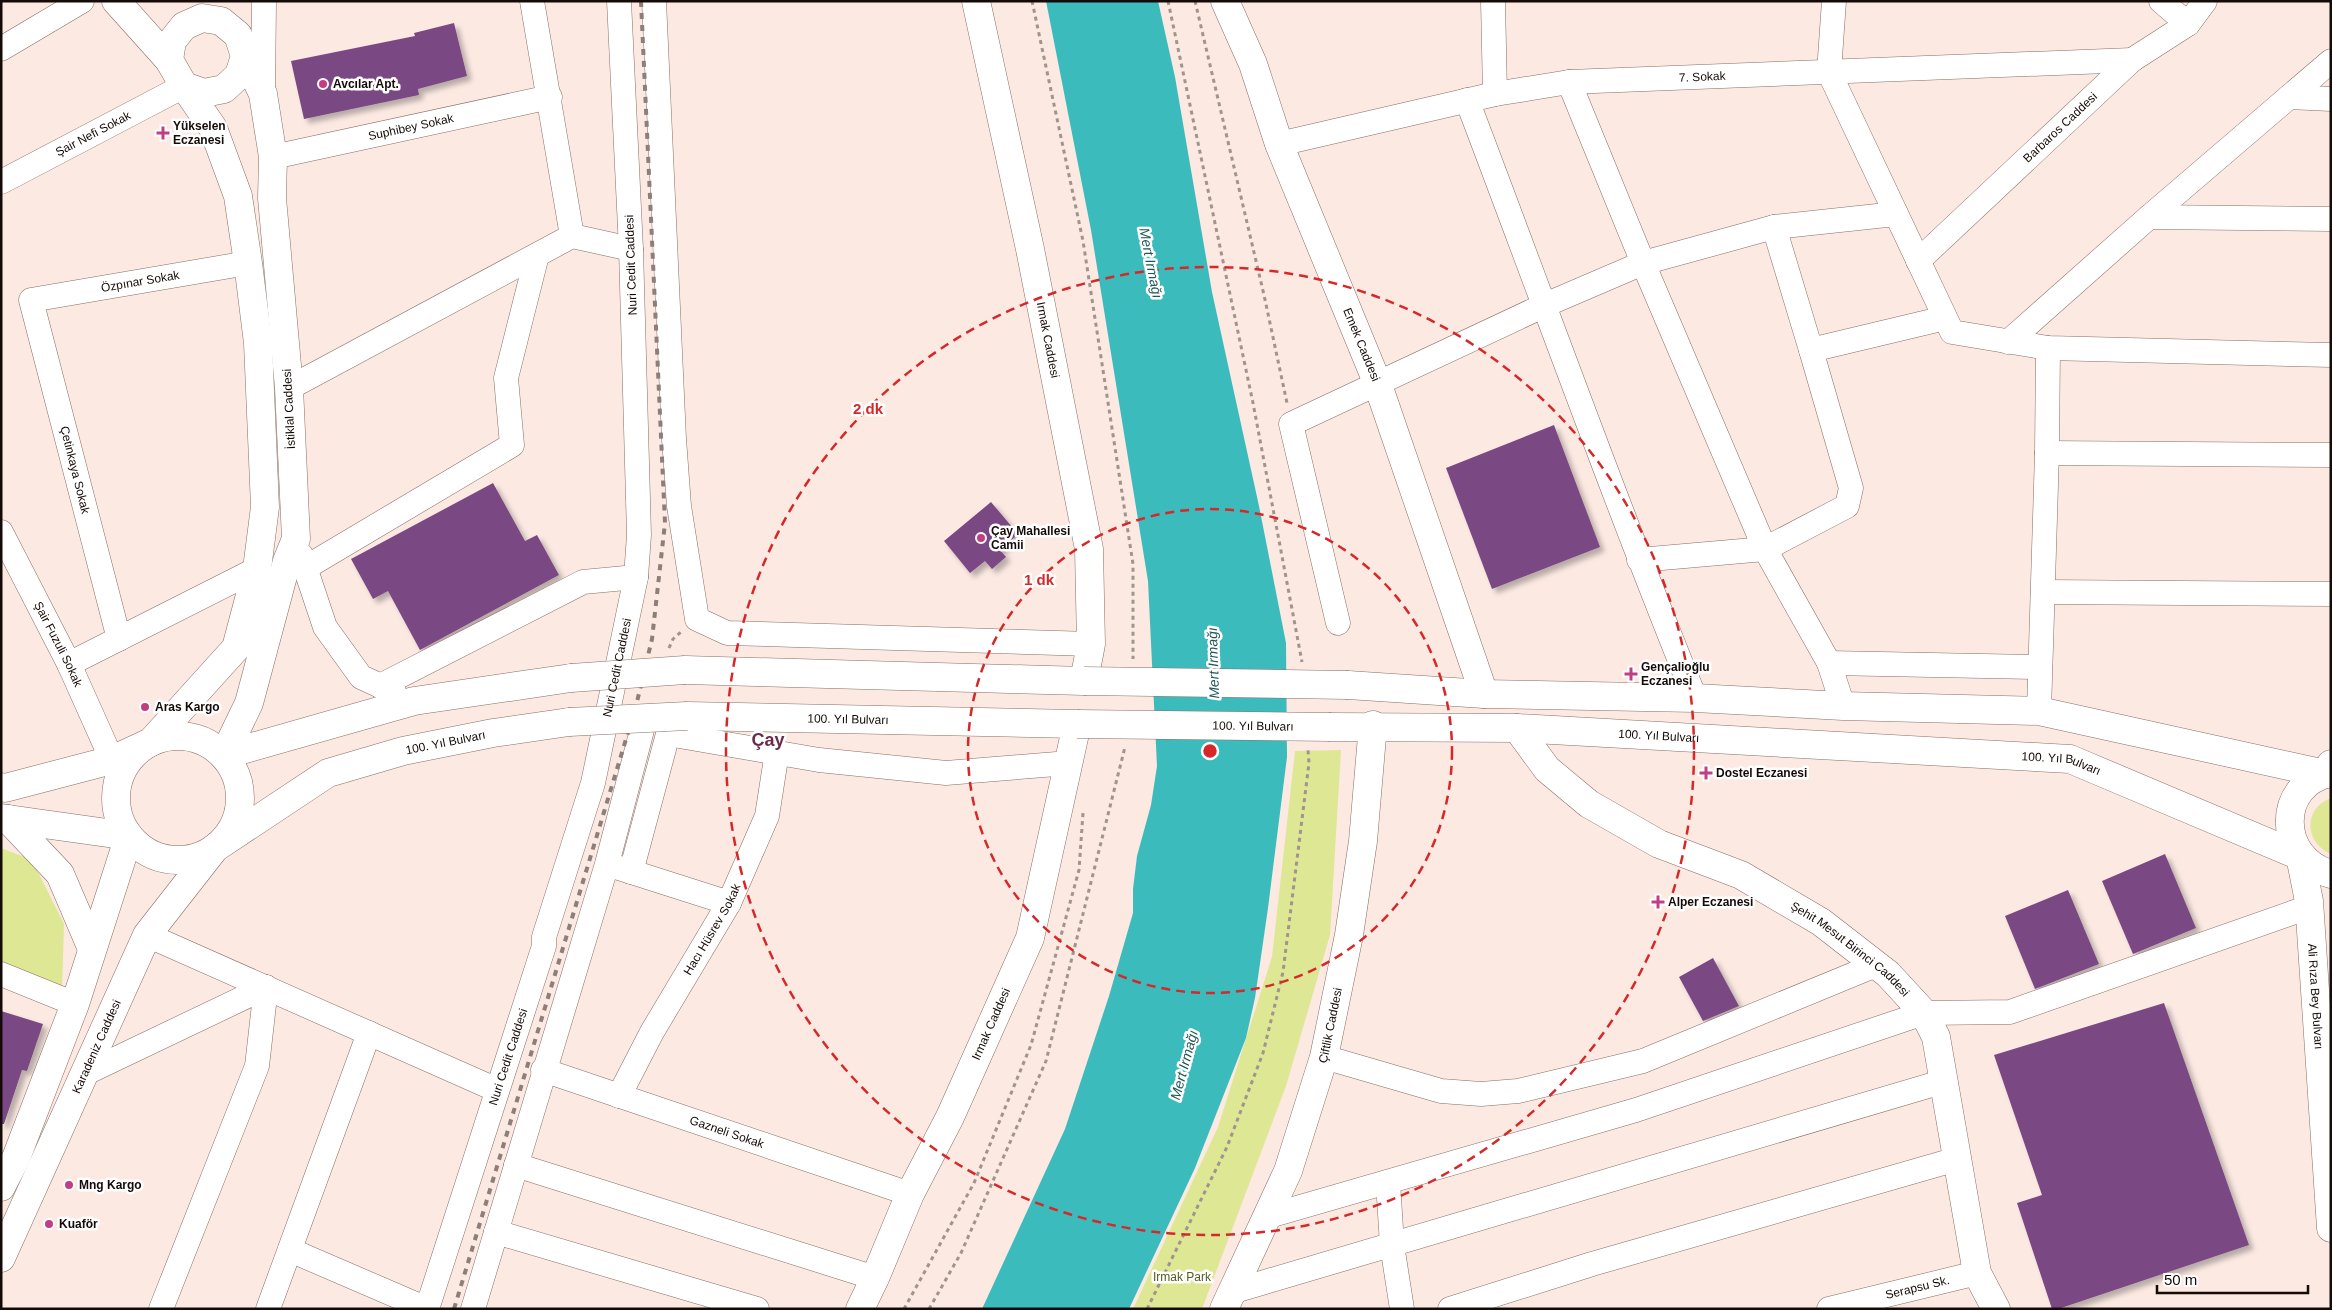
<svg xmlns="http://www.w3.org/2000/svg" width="2332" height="1310" viewBox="0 0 2332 1310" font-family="Helvetica,sans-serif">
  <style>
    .green { fill: #dee794 }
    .water { fill: #3cbbbd }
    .building { fill: #7a4984; filter: url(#shadow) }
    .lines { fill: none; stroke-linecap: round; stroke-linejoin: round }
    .minor-casing { stroke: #896e65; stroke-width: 25 }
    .major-casing { stroke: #896e65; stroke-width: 29 }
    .path { stroke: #a1938d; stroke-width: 3; stroke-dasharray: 4 4; stroke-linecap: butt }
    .minor { stroke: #fff; stroke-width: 24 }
    .major { stroke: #fff; stroke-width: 28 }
    .rail { stroke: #8c7e79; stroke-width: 4; stroke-dasharray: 6 6; stroke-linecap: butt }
    .major-bridge-casing { stroke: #896e65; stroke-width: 29; stroke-linecap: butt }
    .major-bridge { stroke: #fff; stroke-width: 28 }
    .ring { fill: none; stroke: #d62828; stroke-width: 2.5; stroke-dasharray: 9 6 }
    .poi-dot { fill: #c23e82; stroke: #fff; stroke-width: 2 }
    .labels { text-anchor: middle; stroke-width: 5; stroke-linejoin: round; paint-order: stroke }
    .street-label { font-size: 12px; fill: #140a07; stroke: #fff }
    .poi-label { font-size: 12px; font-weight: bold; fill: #140a07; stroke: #fff; text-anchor: start }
    .park-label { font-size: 12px; fill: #575b1f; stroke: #fff }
    .water-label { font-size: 14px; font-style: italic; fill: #225657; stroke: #fff }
    .district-label { font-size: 18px; font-weight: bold; fill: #6b2a49; stroke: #fff }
    .centre { fill: #d62828; stroke: #fff; stroke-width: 2.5 }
    .ring-label { font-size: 15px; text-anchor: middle; font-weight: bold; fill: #d62828; stroke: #fff; stroke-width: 5; stroke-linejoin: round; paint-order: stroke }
  </style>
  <defs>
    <filter id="shadow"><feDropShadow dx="4.5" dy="4.5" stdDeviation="2.5" flood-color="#0004"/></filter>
  </defs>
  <rect width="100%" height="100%" fill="#fbe9e2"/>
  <g class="green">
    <path d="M1341 750 1330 935 1286 1086 1202 1309H1133L1218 1127 1272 957 1295 751Z"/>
    <path d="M2331 798V854C2304 843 2303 808 2331 798Z"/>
    <path d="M1 848 32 860 64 924 62 989 1 963Z"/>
  </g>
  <path class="water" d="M1046 1H1158L1175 77 1212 292 1259 506 1286 643 1287 757 1268 908 1255 998 1246 1038 1195 1168 1129 1309H982L1065 1129 1109 996 1133 913V889L1137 856 1151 805 1157 766 1148 581 1091 230Z"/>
  <g class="building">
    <path d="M454 23 467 76 418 89 419 95 304 119 291 61 415 36 414 33Z"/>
    <path d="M1554 425 1600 547 1492 589 1446 468Z"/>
    <path d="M493 483 525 541 537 535 559 575 420 650 388 591 373 599 351 559Z"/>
    <path d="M991 502 1018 534 1000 550 1006 557 992 569 985 561 970 573 944 541Z"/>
    <path d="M2165 854 2196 928 2133 954 2102 881Z"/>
    <path d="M2068 890 2099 964 2035 989 2005 916Z"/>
    <path d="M1713 958 1739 1006 1703 1021 1679 977Z"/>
    <path d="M2164 1003 2249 1245 2058 1309H2052L2017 1203 2042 1195 1994 1055Z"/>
    <path d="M1 1011 43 1024 27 1071 22 1070 4 1124H1Z"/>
  </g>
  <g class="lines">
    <defs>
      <g id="minor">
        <path d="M532 1 572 236"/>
        <path d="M654 1 674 439 679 506 697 619 727 633 1091 644"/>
        <path d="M1493 1 1495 94"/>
        <path d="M1834 1 1829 72 1952 332 2048 348 2331 355"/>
        <path d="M2161 1 2188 24"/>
        <path d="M1 49 82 1"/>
        <path d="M1569 82 1643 263 1765 549 1829 663 1843 706"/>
        <path d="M263 94 264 1"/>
        <path d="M2289 97 2331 99"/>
        <path d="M1467 100C1543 300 1615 501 1695 698"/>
        <path id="s1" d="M1279 144 1495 94 1569 82 2132 60"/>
        <path id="s2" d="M273 157 550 97"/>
        <path id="s3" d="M1 182 184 86"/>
        <path d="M2149 217 2331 219"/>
        <path d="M1774 227 1811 350"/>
        <path id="s4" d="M1918 261 2132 60 2188 24 2205 1"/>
        <path d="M2008 342 2149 217 2331 61"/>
        <path d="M289 388 572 236 631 249"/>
        <path d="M2047 453 2331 455"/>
        <path id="s5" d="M1 532 69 664 112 760"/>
        <path d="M301 555 325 627 361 677 394 692"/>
        <path d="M1639 560 1765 549 1847 506 1851 488 1811 350 1945 318"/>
        <path d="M305 568 512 445 506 378 537 255"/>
        <path d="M2043 592 2331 594"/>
        <path d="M1338 623 1291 424 1545 305 1643 263 1774 227 1896 214"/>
        <path id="s6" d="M119 639 31 300 248 263"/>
        <path d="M1829 663 2040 667"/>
        <path d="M69 664 257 569"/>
        <path d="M380 686 583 582 636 577"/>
        <path d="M2039 711 2047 453 2048 348"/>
        <path d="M616 867 729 903"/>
        <path d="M631 872 668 734 819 760 946 773 1069 763"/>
        <path d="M147 935 497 1090"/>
        <path d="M1 974 75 1004"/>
        <path d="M1324 1057 1441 1091 1481 1094 1518 1091 1643 1061 1876 965"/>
        <path id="s7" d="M543 1070 910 1194"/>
        <path d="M84 1074 266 987"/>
        <path id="s8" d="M619 1096 652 1032 729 903 767 816 777 752"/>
        <path d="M516 1165 875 1278"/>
        <path d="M1388 1182 1392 1245 1402 1309"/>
        <path d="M1266 1217 1636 1110 1924 1013 2010 1012 2309 907"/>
        <path d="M496 1232 757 1309"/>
        <path id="s9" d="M290 1250 427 1309 544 946V937L593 783 636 577 639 535 631 249 619 1"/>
        <path d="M1231 1292 1945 1081"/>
        <path d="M161 1309 257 1066 266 987"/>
        <path d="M268 1309 369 1033"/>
        <path d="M473 1309 607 864 642 730"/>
        <path d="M1450 1309 1592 1264 1957 1159"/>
        <path id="s10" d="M1829 1309 1977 1273"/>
      </g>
      <g id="major">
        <path d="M116 1 169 60"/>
        <path id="s11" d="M1225 1 1253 64 1279 144 1377 382 1484 694"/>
        <path d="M685 670 1084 681 1091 644 1089 549 1030 249 976 1"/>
        <path d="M1348 685 1484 694 1695 698 1843 706 2039 711 2325 774 2331 764"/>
        <path id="s12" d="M687 716 1077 724 1030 938 950 1117 910 1194 875 1278 860 1309"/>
        <path id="s13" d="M1331 727 1517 728 2070 759 2300 856 2309 901 2331 1228"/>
        <path id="s14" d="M1517 728 1547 769 1589 804 1659 844 1741 875 1821 922 1888 974 1924 1013 1936 1037 1977 1273 1996 1309"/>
        <circle cx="178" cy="798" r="62"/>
        <path d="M224 755 249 703 287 561 296 539 289 388 272 198 273 157 263 94 245 56 238 35 221 21 202 18 184 26 172 41 169 60 184 86 204 93 224 89 239 75 245 56"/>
        <path d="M224 755 414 701 571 678"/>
        <path d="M2331 773C2276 783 2276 859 2331 874"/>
        <path d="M1 787 5 788 112 760 151 742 236 648 257 569 265 507 258 343 248 263 238 196 213 128 184 86"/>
        <path d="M1 818 129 836 75 1004 16 1158 1 1187"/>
        <path d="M8 819 60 874 92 949"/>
        <path id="s15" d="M1 1258 147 935 215 848 328 773 403 751 493 733 569 722"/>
        <path id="s16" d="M1224 1309 1288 1171 1324 1057 1349 935 1363 841 1373 725"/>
      </g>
    </defs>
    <use href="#minor" class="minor-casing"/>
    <use href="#major" class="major-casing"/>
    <g class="path">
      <path d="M1032 1 1083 241 1133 564V659"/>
      <path d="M1168 1 1253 403 1302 662"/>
      <path d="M1195 1 1264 295 1287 403"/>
      <path d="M669 648 673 639 682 631"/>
      <path d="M904 1309 974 1183 1031 1045 1079 870 1083 813"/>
      <path d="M929 1309 961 1253 1046 1061 1125 747"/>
      <path d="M1147 1309 1227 1147 1263 1053 1283 972 1309 763 1308 750"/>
    </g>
    <use href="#minor" class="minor"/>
    <use href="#major" class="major"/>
    <path class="rail" d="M454 1309 636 706 652 639 665 523 641 1"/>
    <defs>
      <g id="major-bridge">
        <path d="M571 678 685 670"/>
        <path d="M1084 681 1348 685"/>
        <path d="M569 722 687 716"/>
        <path id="s17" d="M1077 724 1331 727"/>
      </g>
    </defs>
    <use href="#major-bridge" class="major-bridge-casing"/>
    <use href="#major-bridge" class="major-bridge"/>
  </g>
  <g class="ring">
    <circle cx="1210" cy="751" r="242"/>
    <circle cx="1210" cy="751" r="484"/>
  </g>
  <g class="poi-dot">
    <circle cx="323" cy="84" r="5"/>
    <path d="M160.5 125.5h5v5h5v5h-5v5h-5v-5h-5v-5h5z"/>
    <circle cx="981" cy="538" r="5"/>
    <path d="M1628.5 666.5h5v5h5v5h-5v5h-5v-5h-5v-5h5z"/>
    <circle cx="145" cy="707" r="5"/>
    <path d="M1703.5 765.5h5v5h5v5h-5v5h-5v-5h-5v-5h5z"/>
    <path d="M1655.5 894.5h5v5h5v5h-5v5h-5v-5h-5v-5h5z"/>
    <circle cx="69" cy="1185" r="5"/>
    <circle cx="49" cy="1224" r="5"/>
  </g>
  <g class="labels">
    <g class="street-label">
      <text dy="4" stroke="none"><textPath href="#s1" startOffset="430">7. Sokak</textPath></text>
      <text dy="4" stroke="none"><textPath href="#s2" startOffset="141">Suphibey Sokak</textPath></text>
      <text dy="4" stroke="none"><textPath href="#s4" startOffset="195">Barbaros Caddesi</textPath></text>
      <text dy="4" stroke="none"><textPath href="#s3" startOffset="104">Şair Nefi Sokak</textPath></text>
      <text transform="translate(631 265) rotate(-92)" y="4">Nuri Cedit Caddesi</text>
      <text dy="4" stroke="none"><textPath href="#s6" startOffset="461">Özpınar Sokak</textPath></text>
      <text transform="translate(1048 340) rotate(79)" y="4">Irmak Caddesi</text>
      <text dy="4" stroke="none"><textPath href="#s11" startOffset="370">Emek Caddesi</textPath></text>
      <text transform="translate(289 409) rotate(-93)" y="4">İstiklal Caddesi</text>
      <text transform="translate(75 470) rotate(76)" y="4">Çetinkaya Sokak</text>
      <text dy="4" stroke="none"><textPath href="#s5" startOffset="126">Şair Fuzuli Sokak</textPath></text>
      <text dy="4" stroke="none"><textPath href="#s9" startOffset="819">Nuri Cedit Caddesi</textPath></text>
      <text dy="4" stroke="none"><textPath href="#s12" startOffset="161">100. Yıl Bulvarı</textPath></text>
      <text dy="4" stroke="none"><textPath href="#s17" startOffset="176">100. Yıl Bulvarı</textPath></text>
      <text dy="4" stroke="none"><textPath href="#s13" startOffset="328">100. Yıl Bulvarı</textPath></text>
      <text dy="4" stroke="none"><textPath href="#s15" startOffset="722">100. Yıl Bulvarı</textPath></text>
      <text dy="4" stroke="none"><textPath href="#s13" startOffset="732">100. Yıl Bulvarı</textPath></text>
      <text dy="4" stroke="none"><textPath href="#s8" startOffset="191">Hacı Hüsrev Sokak</textPath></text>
      <text dy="4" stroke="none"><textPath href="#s14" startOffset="406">Şehit Mesut Birinci Caddesi</textPath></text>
      <text dy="4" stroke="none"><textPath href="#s13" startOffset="1131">Ali Rıza Bey Bulvarı</textPath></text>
      <text transform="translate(991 1024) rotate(-66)" y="4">Irmak Caddesi</text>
      <text dy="4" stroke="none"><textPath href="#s16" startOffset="304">Çiftlik Caddesi</textPath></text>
      <text dy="4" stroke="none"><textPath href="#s15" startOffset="232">Karadeniz Caddesi</textPath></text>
      <text dy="4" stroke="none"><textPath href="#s9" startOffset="414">Nuri Cedit Caddesi</textPath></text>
      <text dy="4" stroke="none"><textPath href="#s7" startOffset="194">Gazneli Sokak</textPath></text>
      <text dy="4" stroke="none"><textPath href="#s10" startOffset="91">Serapsu Sk.</textPath></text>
    </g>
    <g class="poi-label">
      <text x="333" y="88">Avcılar Apt.</text>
      <text x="173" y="130">Yükselen<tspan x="173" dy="14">Eczanesi</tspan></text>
      <text x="991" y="535">Çay Mahallesi<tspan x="991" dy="14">Camii</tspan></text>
      <text x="1641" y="671">Gençalioğlu<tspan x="1641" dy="14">Eczanesi</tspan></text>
      <text x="155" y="711">Aras Kargo</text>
      <text x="1716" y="777">Dostel Eczanesi</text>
      <text x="1668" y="906">Alper Eczanesi</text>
      <text x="79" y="1189">Mng Kargo</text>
      <text x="59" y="1228">Kuaför</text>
    </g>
    <g class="park-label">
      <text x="1182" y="1281">Irmak Park</text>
    </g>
    <g class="water-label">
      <text transform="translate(1151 263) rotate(79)" y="5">Mert Irmağı</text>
      <text transform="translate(1213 663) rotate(-92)" y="5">Mert Irmağı</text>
      <text transform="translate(1184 1065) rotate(-75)" y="5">Mert Irmağı</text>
    </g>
    <g class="district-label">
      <text x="768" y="746">Çay</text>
    </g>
  </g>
  <circle cx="1210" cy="751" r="8" class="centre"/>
  <g class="ring-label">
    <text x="868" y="414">2 dk</text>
    <text x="1039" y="585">1 dk</text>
  </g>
  <rect width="2332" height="1310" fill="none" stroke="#140a07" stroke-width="5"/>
  <path d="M2157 1285v8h151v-8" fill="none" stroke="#140a07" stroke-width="2.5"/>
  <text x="2164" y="1285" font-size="15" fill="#140a07" stroke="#ffffff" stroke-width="4" paint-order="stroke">50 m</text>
</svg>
